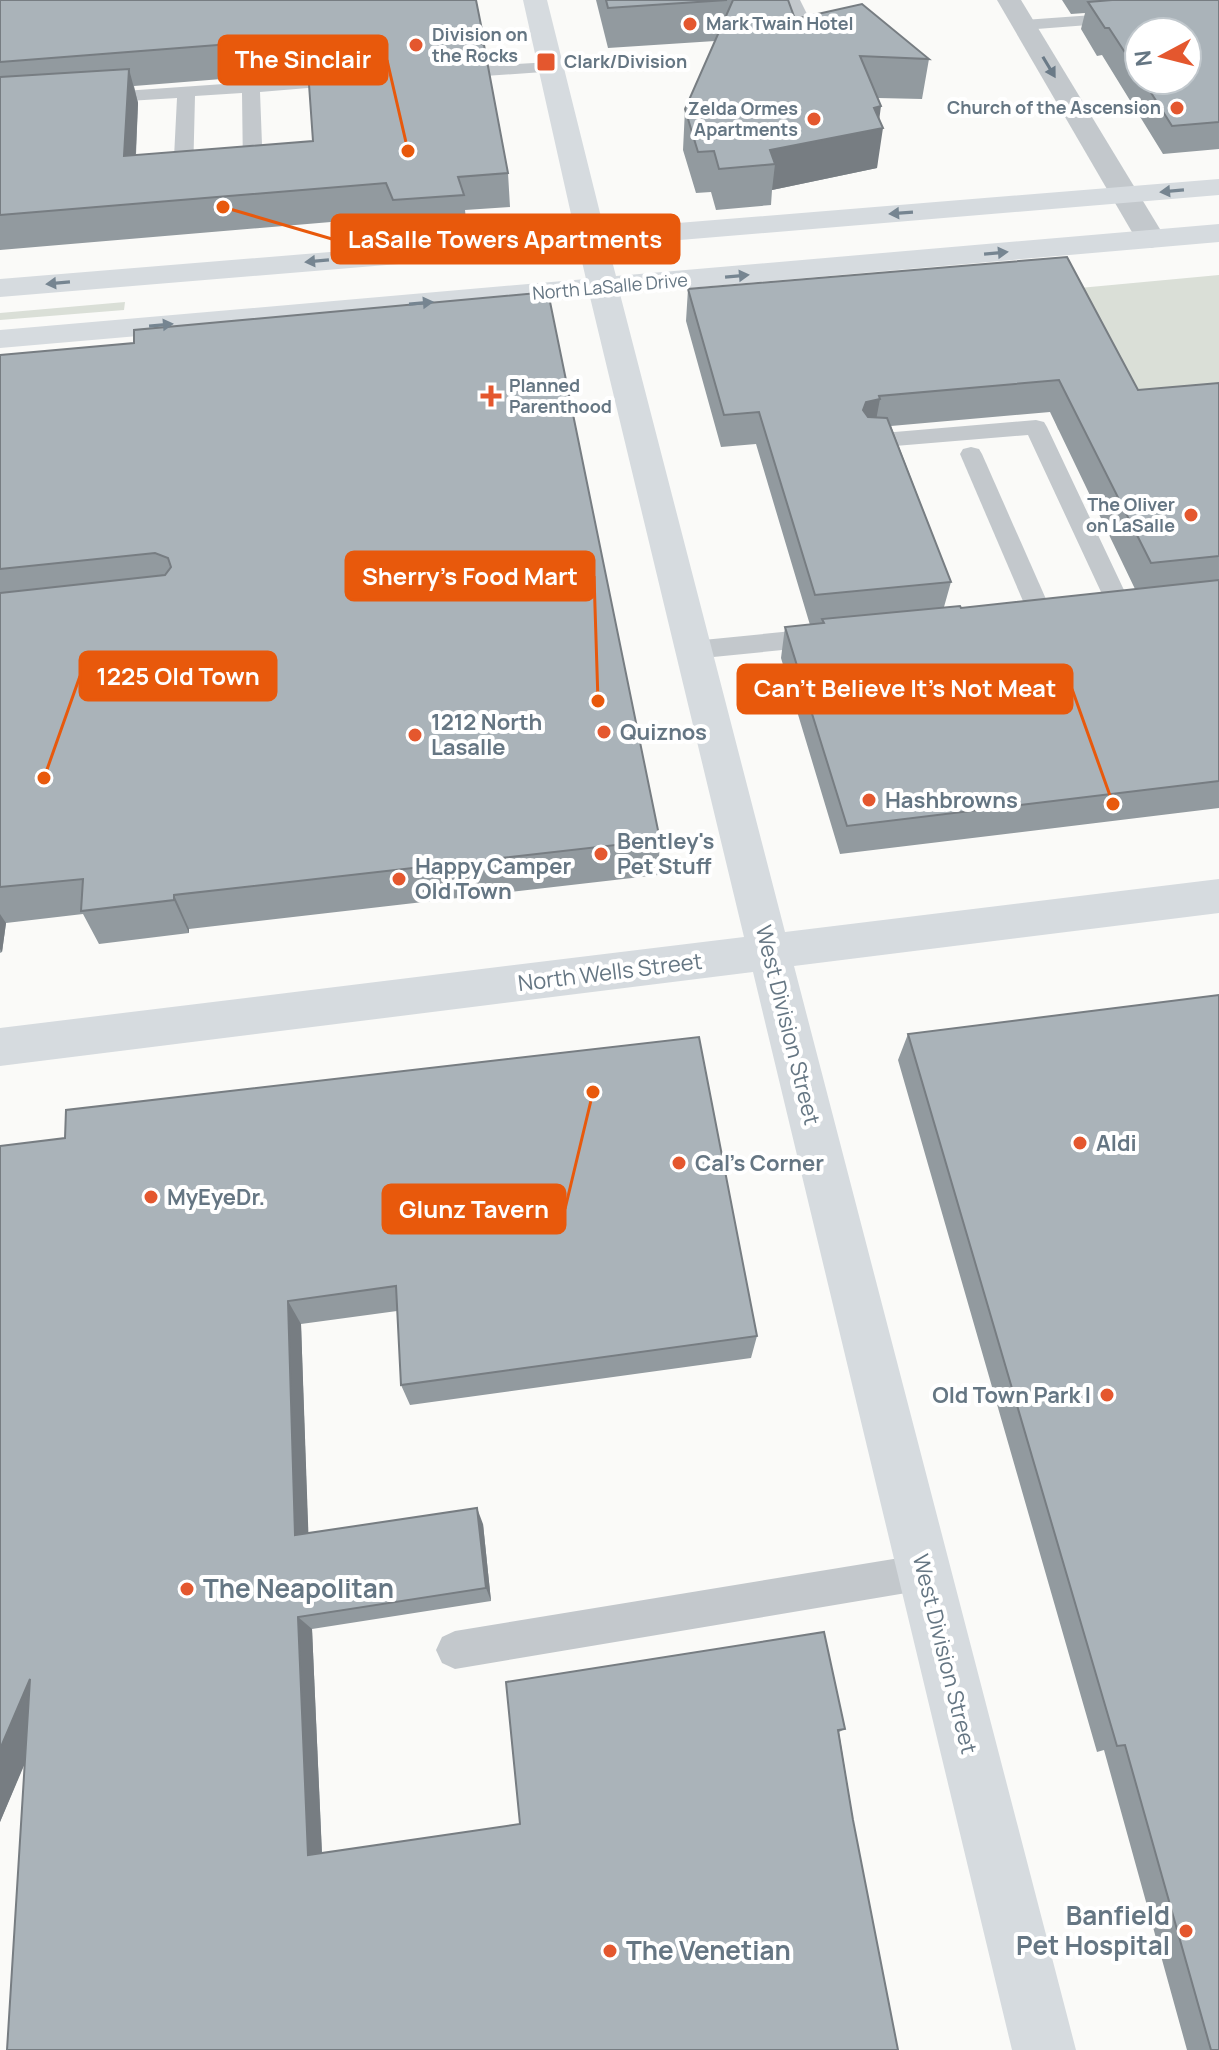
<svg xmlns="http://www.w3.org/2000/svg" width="1219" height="2050" viewBox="0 0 1219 2050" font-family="Manrope,sans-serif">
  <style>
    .green { fill: #dadfd7 }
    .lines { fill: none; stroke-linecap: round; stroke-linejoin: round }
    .lane { fill: #c3c8cc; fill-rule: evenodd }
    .street { fill: #c3c8cc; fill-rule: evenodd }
    .secondary { fill: #d6dbdf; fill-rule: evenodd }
    .wall { fill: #929a9f; fill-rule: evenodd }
    .shaded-wall { fill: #777d82 }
    .building { fill: #aab3b9; stroke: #777d82; stroke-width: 2 }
    .oneway { fill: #6a7a87 }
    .oneway2 { fill: #768591 }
    .poi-dot { fill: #e4572e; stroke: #fff; stroke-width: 3 }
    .labels { text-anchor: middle; stroke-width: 8; stroke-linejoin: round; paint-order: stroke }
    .far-poi-label { font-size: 18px; font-weight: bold; fill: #657683; stroke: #fff; text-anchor: start }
    .far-street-label { font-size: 18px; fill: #657683; stroke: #fff }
    .poi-label { font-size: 22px; font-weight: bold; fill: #657683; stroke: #fff; text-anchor: start }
    .street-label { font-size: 22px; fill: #657683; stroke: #fff }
    .near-poi-label { font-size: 26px; font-weight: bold; fill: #657683; stroke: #fff; text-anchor: start }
    .leader { fill: none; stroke: #e8590c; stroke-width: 3 }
    .callout-dot { fill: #e8590c; stroke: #fff; stroke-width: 3 }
    .callout { fill: #e8590c; stroke: #e8590c; stroke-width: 3 }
    .callout-label { font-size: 24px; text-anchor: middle; font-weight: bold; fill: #fff }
  </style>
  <rect width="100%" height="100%" fill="#fafaf8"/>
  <g class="green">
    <path d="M1219 275V438L1098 426 1058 430 1052 412 1058 290Z"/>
    <path d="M125 302 124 310 0 320V313Z"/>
  </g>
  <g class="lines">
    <g class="lane">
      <path d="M784 0H800L808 16 805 20H793Z"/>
      <path d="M1121 13 1130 18 1127 22 1024 30 1015 25 1024 20Z"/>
      <path d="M551 62 557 63 560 67 557 71 485 76 476 71 485 66Z"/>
      <path d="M350 75 359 80 356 84 260 92 263 171 253 177 243 171 242 93 195 96 193 177 183 183 173 177 177 98 95 103 86 98 95 93Z"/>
      <path d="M1036 420 1044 422 1047 427 1132 607 1129 613 1120 616 1111 613 1108 607 1028 435 871 448 863 446 860 441 863 436 871 434Z"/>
      <path d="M971 447 979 449 982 454 1053 615 1050 621 1041 624 1032 621 1029 615 960 454 963 449Z"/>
      <path d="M823 628 832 631 836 637 832 643 823 646 693 659 684 656 680 650 684 644 693 641Z"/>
      <path d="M924 1554 937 1559 942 1572 937 1585 924 1590 455 1669 442 1663 436 1650 442 1637 455 1631Z"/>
    </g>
    <path class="street" d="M997 0H1021L1166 239 1161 245 1151 248 1141 245 1136 239Z"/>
    <path class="secondary" d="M523 0H547L604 229 1219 179V195L608 246 616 276 1219 224V242L620 294 785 932 1219 879V913L794 966 1076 2050H1012L753 972 0 1066V1028L744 937 590 297 0 348V330L586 279 579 249 0 297V279L575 232Z"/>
  </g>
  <g class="wall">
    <path d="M0 0 483 44 508 173 510 207 465 210 467 229 398 234 390 217 0 250ZM308 72 313 141 136 155 138 103 134 86Z"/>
    <path d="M596 0H788L795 19 929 59 922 99 878 98 879 119 877 168 772 190 771 205 716 210 711 192 696 193 683 150 685 109 715 41 608 48Z"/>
    <path d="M1062 0H1219V149L1163 154 1102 55 1097 56 1081 29 1085 13 1071 14ZM1139 32 1187 80H1139Z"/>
    <path d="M688 289 1138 390 1219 383V808L840 854 781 658 785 627 810 625 756 444 721 447 686 321ZM1050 412 1135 589 961 608 944 607 951 582 891 426Z"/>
    <path d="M0 355 660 840 658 875 189 929V933L99 944 83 914 6 923 2 952 0 953Z"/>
    <path d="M908 1034 1219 2050H1187L1104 1750 1097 1752 898 1060Z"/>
    <path d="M0 1146 757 1336 751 1358 410 1405 401 1385 397 1311 301 1324 308 1534 483 1524 491 1601 312 1629 322 1853 520 1824 506 1682 845 1729 839 1732 853 1820 898 2050 25 1762 0 1822Z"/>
  </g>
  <g class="shaded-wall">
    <path d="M482 30 484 63 471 38Z"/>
    <path d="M129 69 138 103 134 190 124 156Z"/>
    <path d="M881 106 878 129 883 128 877 168 772 190 775 164 770 150 874 108Z"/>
    <path d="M880 399 874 431 863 410 866 402Z"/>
    <path d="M174 895 189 929V933L174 900Z"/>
    <path d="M0 914 6 923 2 952 0 949Z"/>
    <path d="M288 1301 301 1324 309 1550 295 1535Z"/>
    <path d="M477 1508 483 1524 491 1601 486 1588Z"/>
    <path d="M298 1617 312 1629 322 1856 308 1855Z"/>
    <path d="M30 1679 57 1688 0 1822V1749Z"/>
  </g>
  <g class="building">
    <path d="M0 0H476L482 30 471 38 484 45 508 173 458 177 464 195 393 200 386 183 0 215V77L129 69 124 156 313 141 307 56 358 52 363 45 351 37 306 40V38L0 62Z"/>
    <path d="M606 0H727L608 8Z"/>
    <path d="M733 0H788L795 19 862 4 929 59 860 56 881 106 874 108 883 128 770 150 775 164 719 169 714 151 698 152 685 109Z"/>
    <path d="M1112 0H1219V122L1172 126 1143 80H1187V32H1139V74L1109 28H1105L1088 2Z"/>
    <path d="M1067 257 1138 390 1219 383V556L1151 563 1059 380 879 396 880 399 866 402 863 410 868 417 887 418 951 582 815 595 759 412 724 415 688 289Z"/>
    <path d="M548 292 660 840 174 895V900L81 911 83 879 0 887V593L165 575 171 567 168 558 155 553 0 569V355L134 343V330Z"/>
    <path d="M1219 580V781L847 826 785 627 824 623 822 619 960 606 961 608Z"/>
    <path d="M1219 995V2050H1211L1125 1745 1117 1746 908 1034Z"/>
    <path d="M699 1037 757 1336 401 1385 396 1286 288 1301 295 1535 477 1508 486 1588 298 1617 308 1855 520 1824 506 1682 824 1632 845 1729 838 1730 853 1820 898 2050H7L30 1679 0 1749V1146L65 1138 66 1110Z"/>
  </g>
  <defs><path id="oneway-solid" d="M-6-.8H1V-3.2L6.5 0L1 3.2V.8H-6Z" transform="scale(2)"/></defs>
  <use class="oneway" href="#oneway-solid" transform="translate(1049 67) rotate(59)"/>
  <g class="oneway2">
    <use href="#oneway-solid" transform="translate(1172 191) rotate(175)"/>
    <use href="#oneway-solid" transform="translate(901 213) rotate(176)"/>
    <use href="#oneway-solid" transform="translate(996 253) rotate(-5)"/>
    <use href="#oneway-solid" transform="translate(317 261) rotate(175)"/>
    <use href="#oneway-solid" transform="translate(737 276) rotate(-5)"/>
    <use href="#oneway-solid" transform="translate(58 283) rotate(175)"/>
    <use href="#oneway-solid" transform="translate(421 303) rotate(-5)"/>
    <use href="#oneway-solid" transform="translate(161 325) rotate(-5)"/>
  </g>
  <g class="poi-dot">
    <circle cx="690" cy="24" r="8"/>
    <circle cx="416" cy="45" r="8"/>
    <rect x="536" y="52" width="20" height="20" rx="4"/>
    <circle cx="1177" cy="108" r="8"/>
    <circle cx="814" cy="119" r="8"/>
    <path d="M487 384h8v8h8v8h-8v8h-8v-8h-8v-8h8z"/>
    <circle cx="1191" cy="515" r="8"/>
    <circle cx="604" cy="732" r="8"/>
    <circle cx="415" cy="735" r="8"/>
    <circle cx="869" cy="800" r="8"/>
    <circle cx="601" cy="854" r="8"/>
    <circle cx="399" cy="879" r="8"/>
    <circle cx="1080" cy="1143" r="8"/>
    <circle cx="679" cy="1163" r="8"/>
    <circle cx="151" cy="1197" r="8"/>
    <circle cx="1107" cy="1395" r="8"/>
    <circle cx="187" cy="1589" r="8"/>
    <circle cx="1186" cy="1931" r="8"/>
    <circle cx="610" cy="1951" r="8"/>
  </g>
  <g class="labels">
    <g class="far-poi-label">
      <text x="706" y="30">Mark Twain Hotel</text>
      <text x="432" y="41">Division on<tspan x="432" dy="21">the Rocks</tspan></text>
      <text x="564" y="68">Clark/Division</text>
      <text x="1161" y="114" text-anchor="end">Church of the Ascension</text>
      <text x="798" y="115" text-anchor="end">Zelda Ormes<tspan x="798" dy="21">Apartments</tspan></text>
      <text x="509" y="392">Planned<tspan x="509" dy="21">Parenthood</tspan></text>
      <text x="1175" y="511" text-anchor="end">The Oliver<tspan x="1175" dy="21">on LaSalle</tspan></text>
    </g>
    <g class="far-street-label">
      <text transform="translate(610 287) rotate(-5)" y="6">North LaSalle Drive</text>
    </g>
    <g class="poi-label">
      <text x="431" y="730">1212 North<tspan x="431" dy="25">Lasalle</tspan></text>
      <text x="620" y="740">Quiznos</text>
      <text x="885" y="808">Hashbrowns</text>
      <text x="617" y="849">Bentley's<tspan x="617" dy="25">Pet Stuff</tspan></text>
      <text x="415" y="874">Happy Camper<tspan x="415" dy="25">Old Town</tspan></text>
      <text x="1096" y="1151">Aldi</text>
      <text x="695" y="1171">Cal's Corner</text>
      <text x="167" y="1205">MyEyeDr.</text>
      <text x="1091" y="1403" text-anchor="end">Old Town Park I</text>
    </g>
    <g class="street-label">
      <text transform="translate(610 972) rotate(-7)" y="8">North Wells Street</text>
      <text transform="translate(788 1025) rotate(76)" y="8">West Division Street</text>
      <text transform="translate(945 1654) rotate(76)" y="8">West Division Street</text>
    </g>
    <g class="near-poi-label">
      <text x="203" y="1598">The Neapolitan</text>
      <text x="1170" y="1925" text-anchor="end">Banfield<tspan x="1170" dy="30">Pet Hospital</tspan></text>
      <text x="626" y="1960">The Venetian</text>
    </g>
  </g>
  <path class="leader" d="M408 151L387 60M223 207L332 239M598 701L594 576M44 778L80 676M1113 804L1072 689M593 1092L565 1209"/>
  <g class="callout-dot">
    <circle cx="408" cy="151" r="8"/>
    <circle cx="223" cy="207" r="8"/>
    <circle cx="598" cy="701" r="8"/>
    <circle cx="44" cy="778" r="8"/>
    <circle cx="1113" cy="804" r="8"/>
    <circle cx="593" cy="1092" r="8"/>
  </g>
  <g class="callout">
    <rect x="219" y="36" width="168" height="48" rx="8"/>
    <rect x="332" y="215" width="347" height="48" rx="8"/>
    <rect x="346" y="552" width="248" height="48" rx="8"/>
    <rect x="80" y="652" width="196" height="48" rx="8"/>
    <rect x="738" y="665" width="334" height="48" rx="8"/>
    <rect x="383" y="1185" width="182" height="48" rx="8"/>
  </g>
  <g class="callout-label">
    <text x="303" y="68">The Sinclair</text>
    <text x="505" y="248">LaSalle Towers Apartments</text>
    <text x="470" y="585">Sherry's Food Mart</text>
    <text x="178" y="685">1225 Old Town</text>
    <text x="905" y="697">Can't Believe It's Not Meat</text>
    <text x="474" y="1218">Glunz Tavern</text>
  </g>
  <g transform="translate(1163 56) rotate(263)"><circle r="38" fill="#ffffff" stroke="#c1c8cd" stroke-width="2"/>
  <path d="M0-6L14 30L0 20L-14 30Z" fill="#e4572e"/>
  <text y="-12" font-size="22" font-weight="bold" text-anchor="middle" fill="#657683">N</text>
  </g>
</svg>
